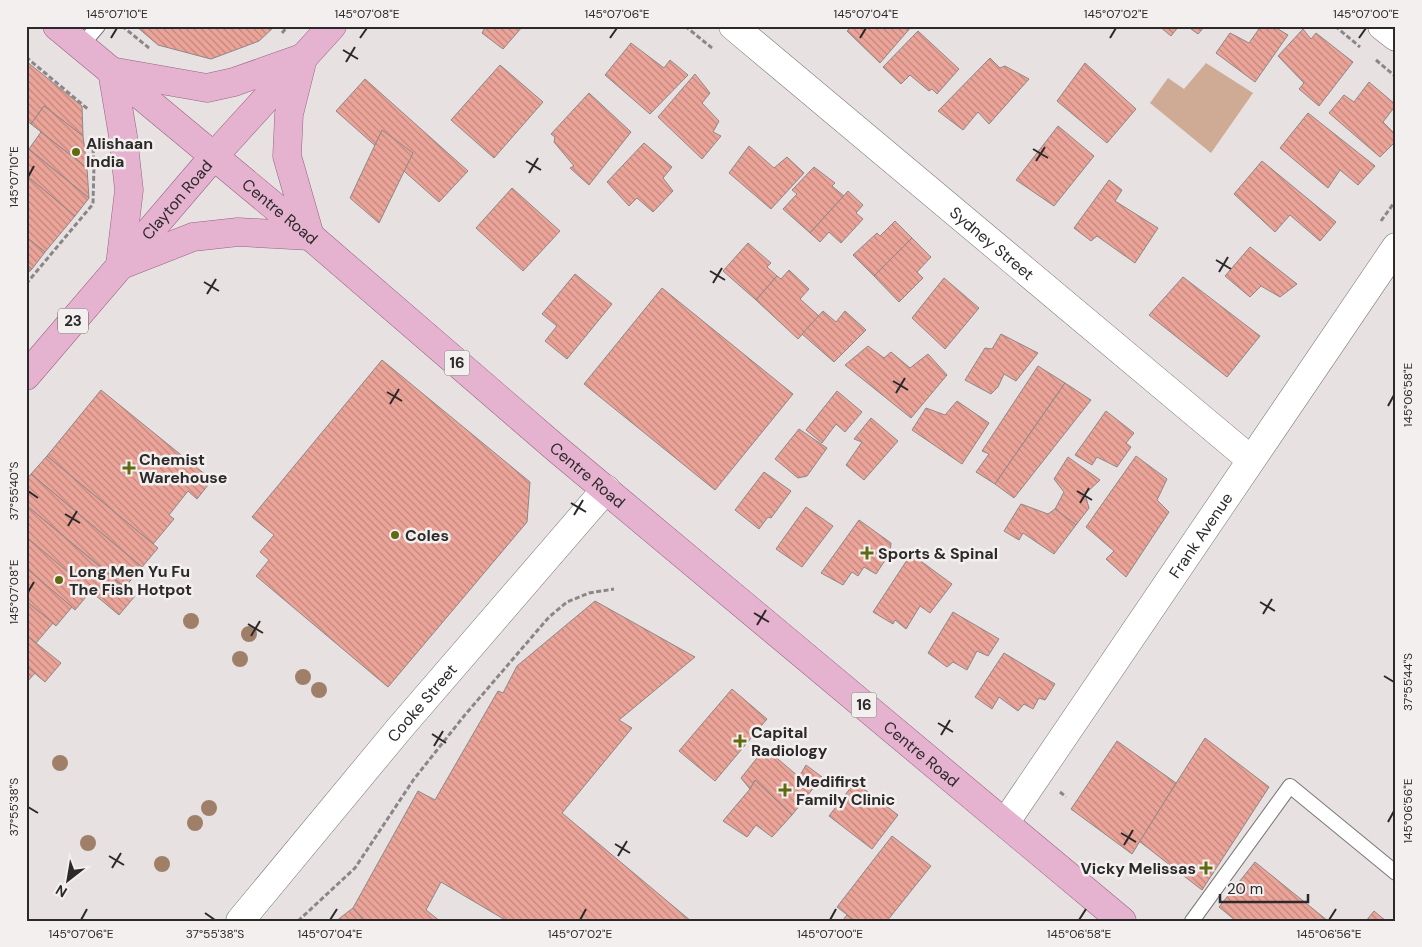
<svg xmlns="http://www.w3.org/2000/svg" width="1422" height="947" viewBox="0 0 1422 947" font-family="'DM Sans',sans-serif">
  <style>
    .green { fill: #cfaa94 }
    .building { fill: url(#building-back-hatch); stroke: #8d8887 }
    .lines { fill: none; stroke-linecap: round; stroke-linejoin: round }
    .service-casing { stroke: #7b7677; stroke-width: 16 }
    .minor-casing { stroke: #7b7677; stroke-width: 29 }
    .primary-casing { stroke: #996180; stroke-width: 29 }
    .path { stroke: #8b8788; stroke-width: 3; stroke-dasharray: 5 2.5; stroke-linecap: butt }
    .service { stroke: #fff; stroke-width: 14 }
    .minor { stroke: #fff; stroke-width: 28 }
    .primary { stroke: #e5b2cf; stroke-width: 28 }
    .tree { fill: #a07f68 }
    .ticks { fill: none; stroke: #2b2929; stroke-width: 2 }
    .poi-dot { fill: #606a10; stroke: #f4efef; stroke-width: 2 }
    .labels { text-anchor: middle; stroke-width: 5; stroke-linejoin: round; paint-order: stroke }
    .shield { fill: #f4efef; stroke: #676464; stroke-width: 1 }
    .shield-label { font-size: 15px; font-weight: bold; fill: #2b2929 }
    .poi-label { font-size: 16px; font-weight: bold; fill: #2b2929; stroke: #f4efef; text-anchor: start }
    .street-label { font-size: 16px; fill: #2b2929; stroke: #f4efef }
    .neatline { fill: none; stroke: #2b2929; stroke-width: 2 }
    .ticks-label { font-size: 12px; text-anchor: middle; fill: #2b2929 }
  </style>
  <defs>
    <pattern id="building-back-hatch" width="6" height="6" patternUnits="userSpaceOnUse" patternTransform="scale(1.25)"><rect width="6" height="6" fill="#eca499"/><path d="M-1 5l2 2M0 0l6 6M5-1l2 2" fill="none" stroke="#bf867d"/></pattern>
  </defs>
  <rect width="100%" height="100%" fill="#e7e1e2"/>
  <path class="green" d="M1206 63 1253 93 1211 153 1150 103 1168 78 1184 89Z"/>
  <g class="building">
    <path d="M136 26H275L259 41 211 59 158 45Z"/>
    <path d="M523 26 503 49 482 33 486 26Z"/>
    <path d="M852 26H912L880 63 847 31Z"/>
    <path d="M1159 26H1179L1171 36Z"/>
    <path d="M1187 26H1205L1198 34Z"/>
    <path d="M1261 26H1273L1288 35 1255 82 1216 53 1230 33 1249 43Z"/>
    <path d="M1303 29 1311 39 1316 33 1353 62 1319 106 1299 89 1304 83 1278 56Z"/>
    <path d="M918 31 959 69 937 94 932 89 929 91 910 75 901 84 883 67Z"/>
    <path d="M631 43 664 68 670 60 688 75 650 114 605 75Z"/>
    <path d="M990 58 1000 68 1005 66 1029 79 989 124 978 112 963 130 938 111Z"/>
    <path d="M26 61 82 106 83 136 44 106 31 124 26 120Z"/>
    <path d="M1085 63 1136 109 1107 143 1057 101Z"/>
    <path d="M500 65 543 102 494 158 451 120Z"/>
    <path d="M695 74 710 93 702 103 719 121 713 132 721 136 702 159 658 117Z"/>
    <path d="M365 79 468 171 439 202 336 111Z"/>
    <path d="M1369 82 1396 105 1383 122 1396 135V141L1380 157 1329 113 1344 95 1354 102Z"/>
    <path d="M589 93 631 132 589 185 570 168 574 166 554 142 555 137 551 134Z"/>
    <path d="M44 106 83 136 87 168 31 124Z"/>
    <path d="M1308 113 1375 166 1358 185 1340 170 1328 188 1280 148Z"/>
    <path d="M1058 126 1094 156 1054 206 1016 180Z"/>
    <path d="M382 130 413 153 379 223 350 198Z"/>
    <path d="M41 132 87 168 89 198 29 149Z"/>
    <path d="M644 143 672 167 663 178 673 191 653 212 637 198 629 206 607 182Z"/>
    <path d="M749 146 774 168 787 157 804 173 771 209 729 173Z"/>
    <path d="M26 147 89 198 75 216 26 175Z"/>
    <path d="M1262 161 1336 222 1320 241 1290 215 1275 232 1234 194Z"/>
    <path d="M814 167 835 183 832 186 844 196 810 233 783 209 797 194 792 190Z"/>
    <path d="M26 175 75 216 45 252 26 237Z"/>
    <path d="M1109 180 1122 190 1115 201 1158 228 1135 263 1097 236 1091 241 1074 228Z"/>
    <path d="M512 188 560 231 523 271 476 228Z"/>
    <path d="M848 191 863 205 856 213 863 219 841 243 829 232 820 242 810 233Z"/>
    <path d="M895 221 912 238 874 276 853 255 877 233 880 236Z"/>
    <path d="M26 237 45 252 32 269 26 265Z"/>
    <path d="M912 238 931 257 917 272 923 278 899 302 874 276Z"/>
    <path d="M748 243 771 263 767 267 777 276 756 300 723 271Z"/>
    <path d="M1250 247 1297 284 1280 297 1261 286 1250 297 1225 276Z"/>
    <path d="M26 265 32 269 26 275Z"/>
    <path d="M789 270 809 289 800 299 819 316 798 339 756 300 777 276 781 279Z"/>
    <path d="M575 274 612 304 567 359 545 341 557 326 542 314Z"/>
    <path d="M1183 277 1260 336 1227 377 1149 315Z"/>
    <path d="M944 278 979 308 945 349 912 318Z"/>
    <path d="M662 288 793 394 715 490 584 384Z"/>
    <path d="M823 311 836 322 845 311 866 330 834 362 802 334Z"/>
    <path d="M1001 334 1038 353 1016 381 1004 374 998 387 991 394 965 380 985 348 992 349Z"/>
    <path d="M868 346 884 358 891 352 910 368 928 354 947 375 911 418 845 365Z"/>
    <path d="M382 360 530 482 527 522 388 687 256 576 269 560 260 552 274 535 252 517Z"/>
    <path d="M1038 366 1065 383 995 484 976 472 989 454 982 451Z"/>
    <path d="M1065 383 1091 400 1014 498 995 484Z"/>
    <path d="M101 390 212 480 197 499 188 491 169 515 174 519 153 544 47 456Z"/>
    <path d="M837 391 862 412 845 432 836 424 822 443 806 430Z"/>
    <path d="M957 401 989 423 962 464 912 430 926 408 945 415Z"/>
    <path d="M1106 411 1134 433 1126 443 1131 447 1117 467 1097 457 1092 465 1075 455Z"/>
    <path d="M871 418 898 441 864 480 846 465 862 442 854 439Z"/>
    <path d="M799 429 827 448 807 476 798 478 775 459Z"/>
    <path d="M47 456 158 548 142 567 31 474Z"/>
    <path d="M1136 456 1167 479 1157 500 1169 512 1126 577 1106 559 1114 551 1086 527Z"/>
    <path d="M1068 457 1100 480 1085 494 1089 508 1076 525 1055 509 1064 492 1054 479Z"/>
    <path d="M764 472 791 491 771 518 768 517 759 529 735 510Z"/>
    <path d="M31 474 142 567 125 587 26 505V480Z"/>
    <path d="M1021 504 1048 514 1055 509 1076 525 1054 554 1023 533 1019 540 1004 531Z"/>
    <path d="M26 505 135 596 119 615 26 537Z"/>
    <path d="M806 507 833 526 802 567 776 549Z"/>
    <path d="M859 520 891 543 890 553 876 574 864 567 858 576 852 572 843 585 821 573Z"/>
    <path d="M26 537 91 591 75 610 26 568Z"/>
    <path d="M911 554 952 584 930 613 920 606 906 629 895 620 893 624 873 612Z"/>
    <path d="M26 568 72 607 56 626 26 601Z"/>
    <path d="M26 601 53 623 36 643 26 635Z"/>
    <path d="M595 601 695 657 619 720 632 728 562 813 691 921H507L441 882 426 910 440 921H364L353 908 418 791 435 800 498 691 503 693 517 666Z"/>
    <path d="M953 612 999 639 988 656 977 651 967 670 953 662 947 667 928 653Z"/>
    <path d="M26 635 61 663 45 682 26 666Z"/>
    <path d="M1004 653 1055 684 1045 700 1039 698 1033 709 1024 704 1018 711 999 697 992 709 975 697Z"/>
    <path d="M26 666 35 673 26 683Z"/>
    <path d="M732 689 767 719 715 781 679 751Z"/>
    <path d="M1205 738 1269 787 1202 890 1139 841Z"/>
    <path d="M1117 741 1176 783 1132 854 1071 809Z"/>
    <path d="M765 748 799 777 806 765 822 777 792 815 755 780 750 789 741 778Z"/>
    <path d="M755 780 792 815 772 837 756 825 747 837 723 821 750 789Z"/>
    <path d="M855 782 898 815 872 849 829 816Z"/>
    <path d="M892 836 931 866 887 921H855L837 907Z"/>
    <path d="M1255 862 1328 921H1236L1219 907Z"/>
    <path d="M353 908 364 921H336Z"/>
    <path d="M1374 911 1386 921H1366Z"/>
    <path d="M847 915 855 921H842Z"/>
  </g>
  <g class="lines">
    <defs>
      <g id="service">
        <path d="M81 46 98 26"/>
        <path d="M1192 921 1290 786 1396 873"/>
      </g>
      <g id="minor">
        <path id="s1" d="M733 26 1250 459"/>
        <path d="M1382 26 1396 37"/>
        <path id="s2" d="M1005 823 1396 247"/>
        <path id="s3" d="M240 921 399 729 606 489"/>
      </g>
      <g id="primary">
        <path id="s4" d="M57 26 310 236 558 450 1122 921"/>
        <path d="M302 62 289 114 287 156 310 236"/>
        <path d="M112 71 123 136 129 190 120 265"/>
        <path d="M116 72 207 88 234 82 302 58"/>
        <path d="M124 264 193 237 238 232 310 236"/>
        <path id="s5" d="M26 376 214 156 332 26"/>
      </g>
    </defs>
    <use href="#service" class="service-casing"/>
    <use href="#minor" class="minor-casing"/>
    <use href="#primary" class="primary-casing"/>
    <g class="path">
      <path d="M122 26 149 48"/>
      <path d="M685 26 712 48"/>
      <path d="M1335 26 1360 47"/>
      <path d="M282 33 288 26"/>
      <path d="M26 57 89 110"/>
      <path d="M1376 60 1396 77"/>
      <path d="M93 148 94 165"/>
      <path d="M1381 221 1396 200"/>
      <path d="M26 284 93 204 94 165H98"/>
      <path d="M1060 792 1066 797"/>
      <path d="M298 921 355 868 414 779 464 716 549 617 567 602 589 593 614 589"/>
    </g>
    <use href="#service" class="service"/>
    <use href="#minor" class="minor"/>
    <use href="#primary" class="primary"/>
  </g>
  <g class="tree">
    <circle cx="191" cy="621" r="8"/>
    <circle cx="249" cy="634" r="8"/>
    <circle cx="240" cy="659" r="8"/>
    <circle cx="303" cy="677" r="8"/>
    <circle cx="319" cy="690" r="8"/>
    <circle cx="60" cy="763" r="8"/>
    <circle cx="209" cy="808" r="8"/>
    <circle cx="195" cy="823" r="8"/>
    <circle cx="88" cy="843" r="8"/>
    <circle cx="162" cy="864" r="8"/>
  </g>
  <path class="ticks" d="M111 38 117 28M360 38 367 28M610 38 617 28M860 38 866 28M1110 38 1116 28M1359 38 1366 28M343 50 358 59M346 62 355 47M1033 149 1048 158M526 161 541 170M1036 161 1045 147M529 173 538 158M28 177 34 166M1216 260 1231 269M710 271 725 280M1219 272 1228 257M204 282 219 291M713 283 722 268M207 294 216 279M893 381 908 390M387 392 402 401M896 393 905 378M390 404 399 389M1388 406 1394 395M28 491 38 498M1077 491 1092 500M571 503 586 512M1080 503 1089 488M65 514 80 523M574 515 583 500M68 526 77 511M28 592 34 582M1260 602 1275 611M754 613 769 622M1263 614 1272 599M248 624 263 633M757 625 766 610M251 636 260 621M1384 676 1394 682M938 723 953 732M432 734 446 743M941 735 950 720M434 746 443 731M28 807 38 813M1388 822 1394 811M1121 833 1136 842M615 844 630 853M1124 845 1133 830M109 856 124 865M618 856 627 841M112 868 121 853M205 913 215 920M81 920 87 909M330 920 337 909M580 920 586 909M830 920 836 909M1079 920 1086 909M1329 920 1336 909"/>
  <g class="poi-dot">
    <circle cx="76" cy="152" r="5"/>
    <path d="M126.5 460.5h5v5h5v5h-5v5h-5v-5h-5v-5h5z"/>
    <circle cx="395" cy="535" r="5"/>
    <path d="M864.5 545.5h5v5h5v5h-5v5h-5v-5h-5v-5h5z"/>
    <circle cx="59" cy="580" r="5"/>
    <path d="M737.5 733.5h5v5h5v5h-5v5h-5v-5h-5v-5h5z"/>
    <path d="M782.5 782.5h5v5h5v5h-5v5h-5v-5h-5v-5h5z"/>
    <path d="M1203.5 860.5h5v5h5v5h-5v5h-5v-5h-5v-5h5z"/>
  </g>
  <g class="labels">
    <g class="shield">
      <rect x="58" y="308.5" width="30" height="25" rx="4"/>
      <rect x="444.5" y="350.5" width="25" height="25" rx="4"/>
      <rect x="851.5" y="692.5" width="25" height="25" rx="4"/>
    </g>
    <g class="shield-label">
      <text x="73" y="326">23</text>
      <text x="457" y="368">16</text>
      <text x="864" y="710">16</text>
    </g>
    <g class="poi-label">
      <text x="86" y="149">Alishaan<tspan x="86" dy="18">India</tspan></text>
      <text x="139" y="465">Chemist<tspan x="139" dy="18">Warehouse</tspan></text>
      <text x="405" y="541">Coles</text>
      <text x="878" y="559">Sports &amp; Spinal</text>
      <text x="69" y="577">Long Men Yu Fu<tspan x="69" dy="18">The Fish Hotpot</tspan></text>
      <text x="751" y="738">Capital<tspan x="751" dy="18">Radiology</tspan></text>
      <text x="796" y="787">Medifirst<tspan x="796" dy="18">Family Clinic</tspan></text>
      <text x="1196" y="874" text-anchor="end">Vicky Melissas</text>
    </g>
    <g class="street-label">
      <text dy="6" stroke="none"><textPath href="#s5" startOffset="232">Clayton Road</textPath></text>
      <text dy="6" stroke="none"><textPath href="#s4" startOffset="290">Centre Road</textPath></text>
      <text dy="6" stroke="none"><textPath href="#s1" startOffset="338">Sydney Street</textPath></text>
      <text dy="6" stroke="none"><textPath href="#s4" startOffset="695">Centre Road</textPath></text>
      <text dy="6" stroke="none"><textPath href="#s2" startOffset="348">Frank Avenue</textPath></text>
      <text dy="6" stroke="none"><textPath href="#s3" startOffset="284">Cooke Street</textPath></text>
      <text dy="6" stroke="none"><textPath href="#s4" startOffset="1130">Centre Road</textPath></text>
    </g>
  </g>
  <rect width="1422" height="947" fill="none" stroke="#f4efef" stroke-width="55"/>
  <g transform="translate(68 880) rotate(211)" stroke="#f4efef" stroke-width="4" paint-order="stroke">
  <path d="M0-4L9 19L0 12L-9 19Z" fill="#2b2929"/>
  <text y="-8" font-size="14" font-weight="bold" text-anchor="middle" fill="#2b2929">N</text>
  </g>
  <path d="M1220 894v8h88v-8" fill="none" stroke="#2b2929" stroke-width="2.5"/>
  <text x="1227" y="894" font-size="15" fill="#2b2929" stroke="#f4efef" stroke-width="4" paint-order="stroke">20 m</text>
  <rect x="28" y="28" width="1366" height="892" class="neatline"/>
  <g class="ticks-label">
    <text x="117" y="18">145°07'10"E</text>
    <text x="367" y="18">145°07'08"E</text>
    <text x="617" y="18">145°07'06"E</text>
    <text x="866" y="18">145°07'04"E</text>
    <text x="1116" y="18">145°07'02"E</text>
    <text x="1366" y="18">145°07'00"E</text>
    <text transform="translate(14 177) rotate(-90)" y="4">145°07'10"E</text>
    <text transform="translate(1408 395) rotate(-90)" y="4">145°06'58"E</text>
    <text transform="translate(14 491) rotate(-90)" y="4">37°55'40"S</text>
    <text transform="translate(14 592) rotate(-90)" y="4">145°07'08"E</text>
    <text transform="translate(1408 682) rotate(-90)" y="4">37°55'44"S</text>
    <text transform="translate(14 807) rotate(-90)" y="4">37°55'38"S</text>
    <text transform="translate(1408 811) rotate(-90)" y="4">145°06'56"E</text>
    <text x="81" y="938">145°07'06"E</text>
    <text x="215" y="938">37°55'38"S</text>
    <text x="330" y="938">145°07'04"E</text>
    <text x="580" y="938">145°07'02"E</text>
    <text x="830" y="938">145°07'00"E</text>
    <text x="1079" y="938">145°06'58"E</text>
    <text x="1329" y="938">145°06'56"E</text>
  </g>
</svg>
